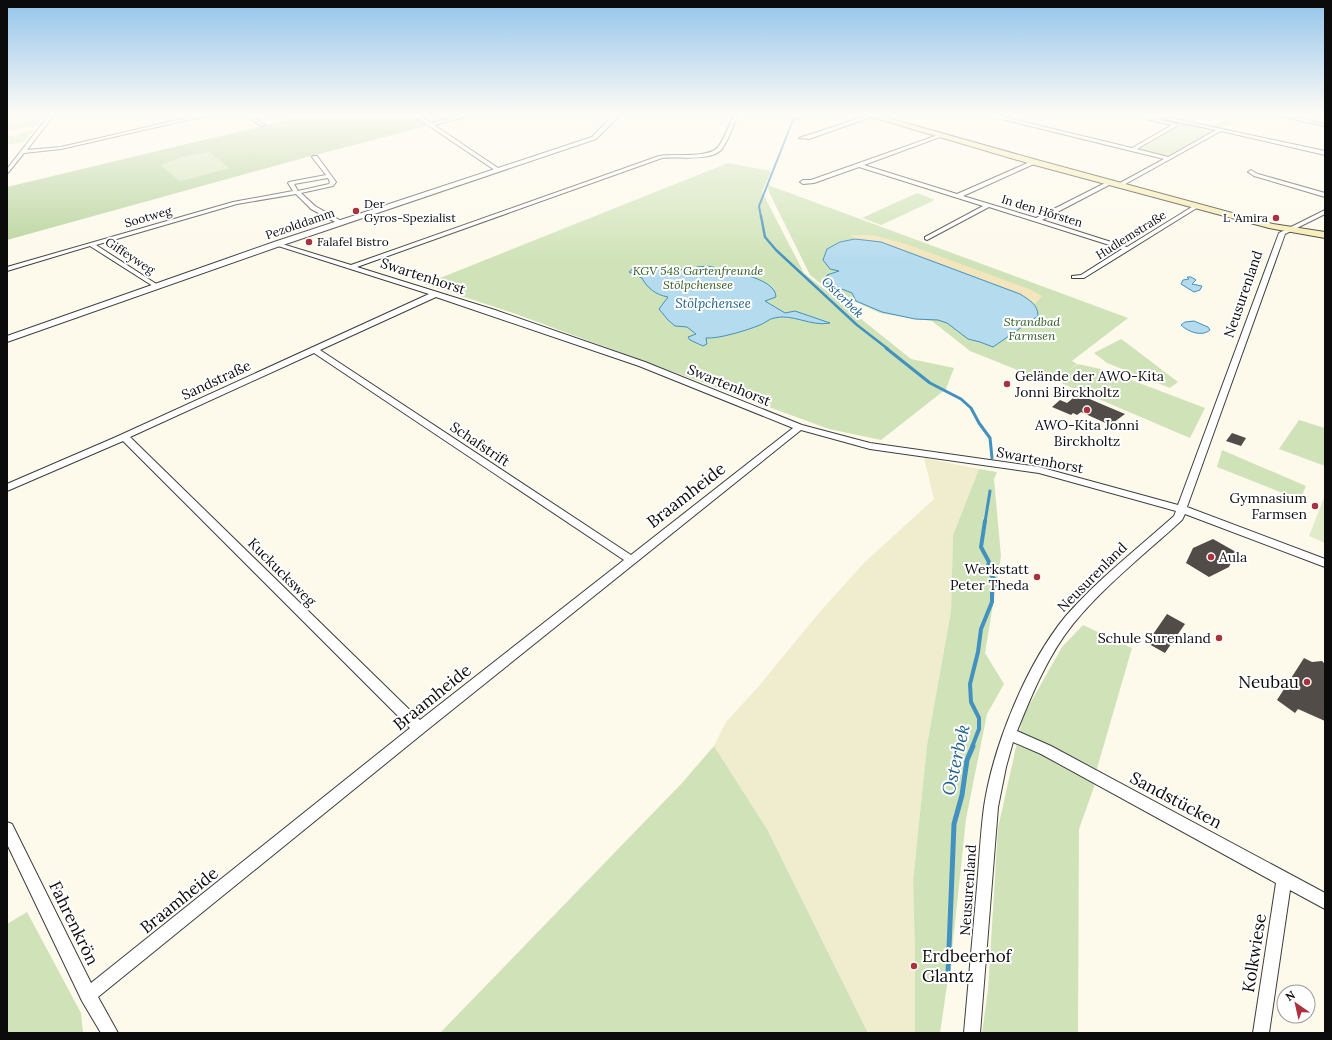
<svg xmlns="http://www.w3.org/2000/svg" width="1332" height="1040" viewBox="0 0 1332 1040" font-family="Lora,serif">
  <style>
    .farmland { fill: #f0ecce }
    .green { fill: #d0e3b8 }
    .forest { fill: #b5d299; fill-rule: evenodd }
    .sand { fill: #f4e5bc }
    .pitch { fill: #e1ebc9 }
    .water { fill: #b5dbef; stroke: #4391be }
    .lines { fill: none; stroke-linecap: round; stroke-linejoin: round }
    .stream-far4 { stroke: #4391be; stroke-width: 2 }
    .stream-far3 { stroke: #4391be; stroke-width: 2.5 }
    .stream-far2 { stroke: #4391be; stroke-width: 3 }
    .stream-far1 { stroke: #4391be; stroke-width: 4 }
    .stream { stroke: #4391be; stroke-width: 5 }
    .building { fill: #524c48 }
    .minor-casing { stroke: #3e3e3e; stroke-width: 2 }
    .tertiary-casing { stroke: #3e3e3e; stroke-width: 2 }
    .secondary-casing { stroke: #2d2d2d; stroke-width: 2 }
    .minor { fill: #fff; fill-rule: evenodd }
    .tertiary { fill: #fff; fill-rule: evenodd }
    .secondary { fill: #f6ecac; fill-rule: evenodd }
    .poi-dot { fill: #ab323c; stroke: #fff; stroke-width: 1.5 }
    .labels { text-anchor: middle; stroke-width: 4; stroke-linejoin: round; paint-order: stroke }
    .far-poi-label { font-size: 12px; fill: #0b0b0b; stroke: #fff; text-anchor: start }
    .far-street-label { font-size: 12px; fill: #0b0b0b; stroke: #fff }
    .far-park-label { font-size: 12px; font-style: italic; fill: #305b23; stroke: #fff }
    .far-water-label { font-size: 13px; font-style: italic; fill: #22638e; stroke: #fff }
    .street-label { font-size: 14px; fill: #0b0b0b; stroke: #fff }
    .poi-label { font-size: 14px; fill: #0b0b0b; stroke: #fff; text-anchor: end }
    .near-street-label { font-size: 17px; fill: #0b0b0b; stroke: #fff }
    .near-poi-label { font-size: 17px; fill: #0b0b0b; stroke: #fff; text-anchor: end }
    .near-water-label { font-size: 18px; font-style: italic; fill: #22638e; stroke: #fff }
  </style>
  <rect width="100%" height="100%" fill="#fdf9eb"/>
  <path class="farmland" d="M924 458 979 469 953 535 951 611 927 745 913 881 915 954V1033H868L767 829 714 746 726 722 759 686 818 614 865 562 934 499Z"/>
  <g class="green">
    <path d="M7 115H45L36 126 7 131Z"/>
    <path d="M1232 115H1247L1222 128 1216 129 1169 156 1165 157 1139 150 1179 127V125L1164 121 1168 119 1211 128Z"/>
    <path d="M34 130 23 142 7 145V142L10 140 7 138V136L16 135 14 137 16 139 12 143 16 140V136L20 133Z"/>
    <path d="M209 152 230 168 180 181 161 165 181 157Z"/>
    <path d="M728 163 771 171 762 192 804 273 911 359 954 368 946 389 881 440 829 429 513 313 425 284Z"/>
    <path d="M768 185 1128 318 1072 361 1077 364 1068 371 1078 364 1105 370 1205 408 1190 438 1047 377 1042 380 970 351 932 321 915 319 880 313 856 302 845 303 810 275 769 192Z"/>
    <path d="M917 193 935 200 881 225 862 218Z"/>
    <path d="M1121 339 1128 344 1178 382 1170 388 1107 363 1094 353Z"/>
    <path d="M1299 420 1325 428V466L1279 449Z"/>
    <path d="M1222 450 1306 486 1300 500 1217 467Z"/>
    <path d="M979 469 997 472 994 479 1001 556 985 653 1004 684 987 714 966 819 952 951 940 1033H915V954L913 881 927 745 951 611 953 535Z"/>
    <path d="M1083 625 1132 648 1096 772 1094 787 1079 829 1078 1033H982L988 990 998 828 1023 716 1062 647Z"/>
    <path d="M714 746 767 829 868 1033H440L682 783Z"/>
    <path d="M27 912 81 1013 83 1033H7V924Z"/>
  </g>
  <path class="forest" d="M308 115H411L427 126 307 157 7 240V187ZM209 152 229 168 180 181 161 165 181 157Z"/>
  <path class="sand" d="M851 235H872L906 244 1029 289 1042 296 1035 304 1020 294 881 242 855 239Z"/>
  <path class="pitch" d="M1325 495V543L1309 536Z"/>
  <g class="water">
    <path d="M855 239 881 242 1020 294C1029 300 1038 304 1038 316L993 347 980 342 968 339 947 323 938 320 915 319 882 312 856 301 852 293 826 283 827 275 839 271 830 269 823 260 827 249 840 242Z"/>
    <path d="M708 266C724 270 776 277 776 297L765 301 785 313 795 311 830 323C811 327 792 313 774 318 769 319 765 323 760 325 748 330 719 339 706 338L707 344 703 346 690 340 688 337 696 334 687 327 675 326 668 320 659 309 668 297C656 295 647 288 642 278L629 272 635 267 692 270 697 267Z"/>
    <path d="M1187 277H1191L1196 280 1192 284 1202 286 1200 290 1194 292 1181 284 1183 280 1189 279Z"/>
    <path d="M1194 321 1208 327 1210 330C1202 337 1188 332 1181 325L1185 322Z"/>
  </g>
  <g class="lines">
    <path class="stream-far4" d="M761 217 759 206 795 115"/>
    <path class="stream-far3" d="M761 216 765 237 776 250 857 325 888 349"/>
    <g class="stream-far2">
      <path d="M886 348 930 383 961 399 971 408 979 423 990 438 992 458"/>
      <path d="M985 522 990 491"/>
    </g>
    <path class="stream-far1" d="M972 747 979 729V718L971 702 970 684 978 652 981 629 992 602V592L995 585V580L987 570 989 562 981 547 985 521"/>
    <path class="stream" d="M948 973 954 824 962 795 967 760 973 746"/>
  </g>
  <g class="building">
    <path d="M1078 394 1106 406 1125 414 1110 425 1081 412 1077 415 1073 413 1071 415 1052 407 1060 400 1067 403Z"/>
    <path d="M1232 433 1246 438 1241 446 1226 441Z"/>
    <path d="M1213 539 1236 552 1229 567 1209 577 1186 563 1193 548Z"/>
    <path d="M1167 614 1185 624 1178 634 1185 638 1180 645 1173 641 1165 653 1147 643Z"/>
    <path d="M1304 658 1312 662 1322 661 1325 664V721L1298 709 1295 713 1277 700Z"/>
  </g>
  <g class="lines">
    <defs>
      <g id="minor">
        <path d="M49 115H54L27 150 61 147 199 115H209L61 149 24 153 7 174V169Z"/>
        <path d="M245 115H251L265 125 261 126Z"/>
        <path d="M413 115H419L431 123 463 115H472L434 125 501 170 496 171Z"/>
        <path d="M734 115H738C733 126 729 139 722 149 711 162 678 156 662 158L357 267 495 310 645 362 802 425 870 443 1039 467 1178 505 1279 233 1325 210V214L1285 234 1187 507 1325 559V567L1185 514 1182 520C1145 554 1105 585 1073 624 1048 655 1032 694 1017 731L1051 746 1325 893V909L1290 890 1269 1033H1253L1276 883 1041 754 1013 742 1006 767 998 807 980 1033H964C968 988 972 943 976 898 979 868 980 837 984 807 993 746 1026 665 1065 617 1097 580 1137 549 1174 516L1176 511 1039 473 870 449 801 430 427 730 98 997 118 1033H101L82 1001 7 844V822L12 824 91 983 410 728 123 441 7 491V484L116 437 429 294 275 245V243H279L351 265 659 156C674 153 708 159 718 147 725 138 729 125 734 115ZM436 297 639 366 793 428 631 555 320 350ZM314 353 624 560 420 720 130 437Z"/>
        <path d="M799 115H806L795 119V117Z"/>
        <path d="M869 115 874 116 809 139 799 138Z"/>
        <path d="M985 115H995L1132 148 1172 125 1129 115H1139L1173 123 1177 124V126L1137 149 1168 157 1216 130 1164 119 1166 117 1325 151V155L1221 131 1120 187 1117 185 1118 184 1164 159Z"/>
        <path d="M1276 115H1286L1325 124V126Z"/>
        <path d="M938 135 940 137 864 165 957 194 1032 161H1036V163L963 196 1036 218 1107 182H1111V184L1042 220 1127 247 1195 205 1200 206 1084 278H1072V276L1081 275 1122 249 989 207 927 240 925 239V237L983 206 859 167 814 183 803 184 800 182 803 180H811Z"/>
        <path d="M313 156H317L336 182 333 186 301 193 315 206 343 222V224H339L311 209 296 194 237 204 96 245 158 285V287L156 288 90 246 7 271V267L233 202 293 191 288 183 289 182 326 175 312 157ZM328 178 330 182 329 184 298 191 294 184Z"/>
        <path d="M1251 170 1258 174 1325 193V197L1254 176 1248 172Z"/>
      </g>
      <path id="tertiary" d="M613 115H620L596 139 280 246 7 342V336L274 242 592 137Z"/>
      <path id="secondary" d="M865 115H877L1037 160 1273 224 1325 232V238L1269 228 1031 164Z"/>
    </defs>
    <use href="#minor" class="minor-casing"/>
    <use href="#tertiary" class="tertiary-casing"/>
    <use href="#secondary" class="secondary-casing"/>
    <use href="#minor" class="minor"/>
    <use href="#tertiary" class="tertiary"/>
    <use href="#secondary" class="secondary"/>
  </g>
  <linearGradient id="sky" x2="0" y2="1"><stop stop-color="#93c4eb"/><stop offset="0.44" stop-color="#fefcf6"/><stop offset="1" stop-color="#fefcf6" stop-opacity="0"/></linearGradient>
  <rect width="1332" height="261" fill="url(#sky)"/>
  <g class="poi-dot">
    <circle cx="356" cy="211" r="4"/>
    <circle cx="1276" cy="218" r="4"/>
    <circle cx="309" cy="242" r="4"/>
    <circle cx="1007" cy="384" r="4"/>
    <circle cx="1087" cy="410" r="4"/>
    <circle cx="1315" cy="506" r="4"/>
    <circle cx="1211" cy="557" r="4"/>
    <circle cx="1037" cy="577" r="4"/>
    <circle cx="1219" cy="638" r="4"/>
    <circle cx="1307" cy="682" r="4"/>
    <circle cx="914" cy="966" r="4"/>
  </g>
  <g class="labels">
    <g class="far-poi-label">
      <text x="364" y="208">Der<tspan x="364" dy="14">Gyros-Spezialist</tspan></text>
      <text x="1268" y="222" text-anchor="end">L 'Amira</text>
      <text x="317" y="246">Falafel Bistro</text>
    </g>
    <g class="far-street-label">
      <text transform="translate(1042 211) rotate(17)" y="4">In den Hörsten</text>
      <text transform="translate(148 217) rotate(-16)" y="4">Sootweg</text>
      <text transform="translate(300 224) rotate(-19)" y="4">Pezolddamm</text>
      <text transform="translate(1131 235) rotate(-32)" y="4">Hudlemstraße</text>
      <text transform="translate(130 256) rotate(33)" y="4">Giffeyweg</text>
    </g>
    <g class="far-park-label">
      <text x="698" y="275">KGV 548 Gartenfreunde<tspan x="698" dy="14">Stölpchensee</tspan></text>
      <text x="1032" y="326">Strandbad<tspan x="1032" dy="14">Farmsen</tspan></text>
    </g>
    <g class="far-water-label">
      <text transform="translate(843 297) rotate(44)" y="5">Osterbek</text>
      <text x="713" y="308">Stölpchensee</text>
    </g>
    <g class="street-label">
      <text transform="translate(423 276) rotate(18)" y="5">Swartenhorst</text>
      <text transform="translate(1243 294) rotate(-71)" y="5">Neusurenland</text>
      <text transform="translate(216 380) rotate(-25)" y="5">Sandstraße</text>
      <text transform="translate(729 385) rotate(22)" y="5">Swartenhorst</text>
      <text transform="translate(480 444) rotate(34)" y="5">Schafstrift</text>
      <text transform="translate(1040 460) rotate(11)" y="5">Swartenhorst</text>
      <text transform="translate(282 572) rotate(45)" y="5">Kuckucksweg</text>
      <text transform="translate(1092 577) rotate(-45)" y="5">Neusurenland</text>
      <text transform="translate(968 890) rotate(-86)" y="5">Neusurenland</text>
    </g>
    <g class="poi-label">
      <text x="1015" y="381" text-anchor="start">Gelände der AWO-Kita<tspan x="1015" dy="16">Jonni Birckholtz</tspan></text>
      <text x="1087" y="430" text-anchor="middle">AWO-Kita Jonni<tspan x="1087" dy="16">Birckholtz</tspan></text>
      <text x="1307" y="503">Gymnasium<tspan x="1307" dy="16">Farmsen</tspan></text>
      <text x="1219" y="562" text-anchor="start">Aula</text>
      <text x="1029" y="574">Werkstatt<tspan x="1029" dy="16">Peter Theda</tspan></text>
      <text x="1211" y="643">Schule Surenland</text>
    </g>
    <g class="near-street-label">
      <text transform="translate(686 495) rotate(-38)" y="6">Braamheide</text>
      <text transform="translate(432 697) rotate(-39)" y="6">Braamheide</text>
      <text transform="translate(1176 800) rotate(28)" y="6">Sandstücken</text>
      <text transform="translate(179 900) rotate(-39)" y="6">Braamheide</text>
      <text transform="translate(74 923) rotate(64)" y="6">Fahrenkrön</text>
      <text transform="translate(1254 953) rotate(-81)" y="6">Kolkwiese</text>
    </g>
    <g class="near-poi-label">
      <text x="1299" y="688">Neubau</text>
      <text x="922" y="962" text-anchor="start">Erdbeerhof<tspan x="922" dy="20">Glantz</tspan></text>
    </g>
    <g class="near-water-label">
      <text transform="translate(956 760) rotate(-77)" y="6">Osterbek</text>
    </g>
  </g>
  <rect width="1332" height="1040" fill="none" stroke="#0b0b0b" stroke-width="16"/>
  <g transform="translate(1296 1004) rotate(326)"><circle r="19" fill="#ffffff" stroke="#9d9d9d"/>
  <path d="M0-3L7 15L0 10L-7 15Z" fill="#ab323c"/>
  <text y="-6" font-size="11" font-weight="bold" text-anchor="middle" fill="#0b0b0b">N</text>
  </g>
</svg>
